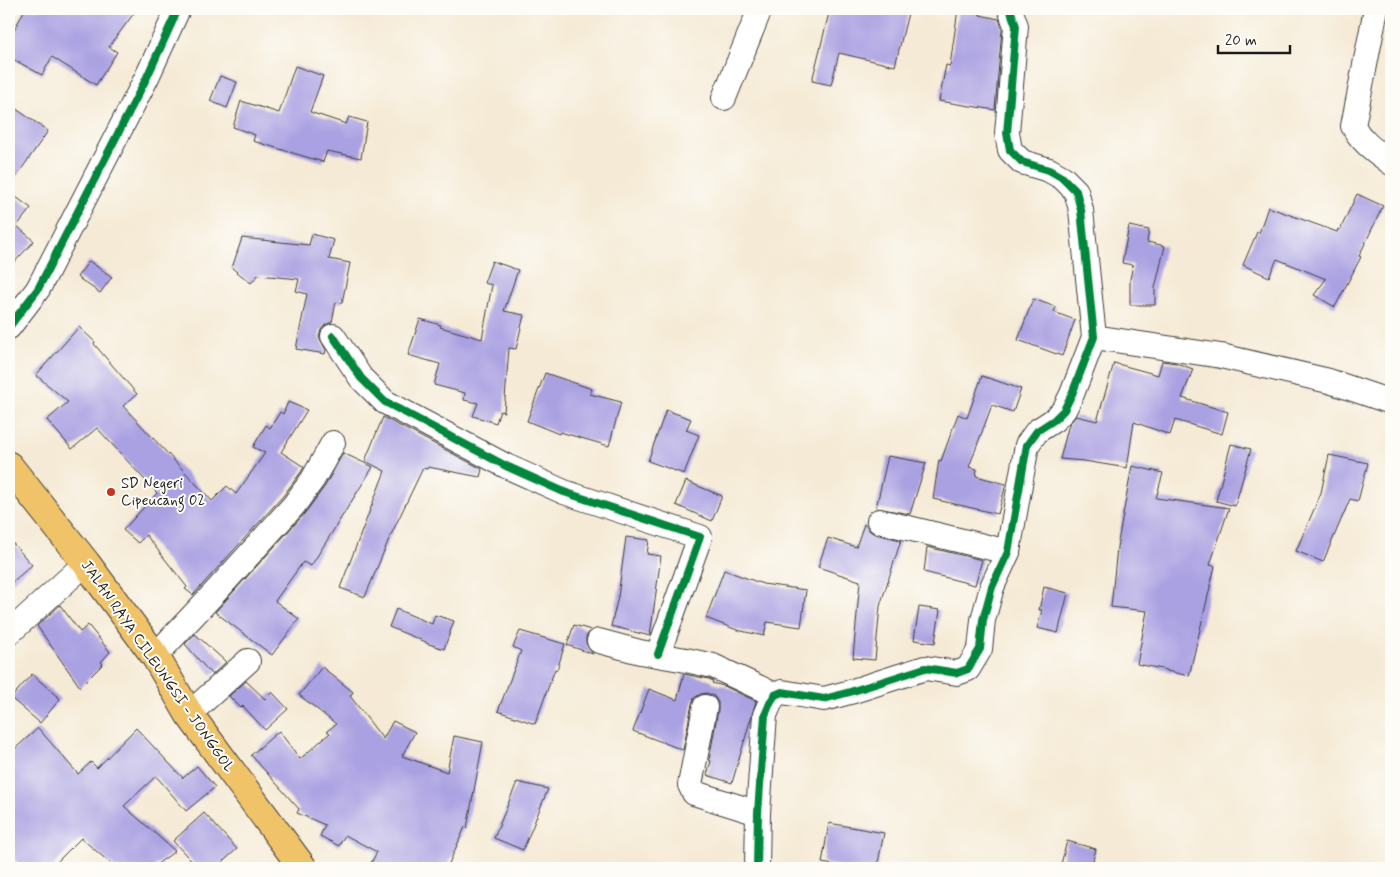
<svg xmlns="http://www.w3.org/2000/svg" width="1400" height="877" viewBox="0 0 1400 877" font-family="Mynerve,sans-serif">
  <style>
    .building { fill: #aaa1e2 }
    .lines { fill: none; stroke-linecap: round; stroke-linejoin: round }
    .minor-casing { stroke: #3d3b38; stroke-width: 26 }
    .primary-casing { stroke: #3d3b38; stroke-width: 30 }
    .minor { stroke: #fff; stroke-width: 24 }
    .primary { stroke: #f1c369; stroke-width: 28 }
    .cycleway-casing { stroke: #fdfcf7; stroke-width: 11 }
    .cycleway { stroke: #00873e; stroke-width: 8 }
    .poi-dot { fill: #c8321e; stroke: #fdfcf7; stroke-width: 2 }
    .labels { text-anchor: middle; stroke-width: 4; stroke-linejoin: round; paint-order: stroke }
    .poi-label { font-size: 15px; fill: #1c1c1c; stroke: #fdfcf7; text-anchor: start }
    .street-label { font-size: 15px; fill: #1c1c1c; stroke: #fdfcf7 }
  </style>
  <rect width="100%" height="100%" fill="#fdfcf7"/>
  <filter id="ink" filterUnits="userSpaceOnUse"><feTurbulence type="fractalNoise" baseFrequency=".02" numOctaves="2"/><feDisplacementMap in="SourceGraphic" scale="10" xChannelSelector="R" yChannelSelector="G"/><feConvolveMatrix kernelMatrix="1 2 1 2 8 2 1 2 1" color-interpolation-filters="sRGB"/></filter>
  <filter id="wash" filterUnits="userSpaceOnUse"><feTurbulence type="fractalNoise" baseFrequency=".0096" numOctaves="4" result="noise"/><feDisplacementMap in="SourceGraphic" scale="20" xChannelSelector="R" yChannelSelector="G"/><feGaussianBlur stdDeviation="1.12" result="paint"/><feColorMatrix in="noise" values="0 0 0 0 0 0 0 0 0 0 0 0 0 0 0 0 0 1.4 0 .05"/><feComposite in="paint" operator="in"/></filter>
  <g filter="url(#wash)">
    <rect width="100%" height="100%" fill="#f5ead5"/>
    <g id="blocks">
      <g class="building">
        <path d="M25 9H137L109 47 117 52 96 85 52 57 42 75 9 57V40Z"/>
        <path d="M830 9H909L895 66 839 53 831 85 812 81Z"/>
        <path d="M958 9H980V15L999 19 1002 28 995 110 939 101 946 65 950 66Z"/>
        <path d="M295 66 323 76 310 112 346 124 349 117 367 122 361 158 327 151 323 162 253 141 255 135 233 127 241 101 279 113Z"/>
        <path d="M220 76 237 82 227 108 210 101Z"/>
        <path d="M9 104 48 131 9 187Z"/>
        <path d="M9 192 31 208 17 226 34 241 9 268Z"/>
        <path d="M1357 194 1383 206 1359 256 1361 257 1335 307 1314 295 1326 279 1277 259 1269 277 1243 265 1257 232 1259 233 1268 207 1337 232 1338 229 1340 230Z"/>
        <path d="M1129 226 1149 230 1147 242 1165 246 1155 288V305H1130V279L1133 265 1122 263Z"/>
        <path d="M312 234 334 240 329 259 350 263 342 303 336 302 332 322 325 325 321 330 319 337 326 350 325 354 296 349 307 294 296 291 299 279 258 275 251 283 232 268 242 238 309 245Z"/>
        <path d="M89 261 112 277 100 293 77 277Z"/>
        <path d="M492 261 518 270 504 311 524 315 516 349 509 348 504 412 500 411 496 423 473 416 478 403 464 400 465 393 434 385 440 364 408 355 420 319 441 325 440 327 482 339 492 285 484 283Z"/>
        <path d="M1033 299 1056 307 1054 312 1075 320 1062 356 1018 340Z"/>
        <path d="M79 327 95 342 94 344 137 394 123 406 212 501 227 486 236 494 265 453 253 447 266 425 270 428 280 412 283 414 288 402 307 410 281 452 304 467 301 472 283 496 193 595 185 589 187 587 146 535 138 543 123 530 157 493 97 428 72 449 47 420 68 402 36 375Z"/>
        <path d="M1162 361 1176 363 1193 369 1182 398 1228 412 1222 434 1175 420 1170 435 1134 422 1127 468 1084 461 1060 459 1069 424 1076 416 1097 421 1114 363 1158 375Z"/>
        <path d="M545 373 592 389 590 394 621 402 609 446 560 432 559 434 527 421Z"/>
        <path d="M982 376 1021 389 1013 412 992 405 969 467 977 469 976 476 1006 484 998 514 933 499 939 460 941 461 958 414 967 418Z"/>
        <path d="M666 410 691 419 686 430 699 435 684 474 648 461Z"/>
        <path d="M383 417 482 469 480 477 428 467 427 469 423 468 389 539 365 597 340 588 385 471 365 461Z"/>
        <path d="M1231 444 1251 449 1235 506 1216 501Z"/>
        <path d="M343 453 373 467 311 566 303 562 275 601 299 619 272 655 215 612 305 513 325 486Z"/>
        <path d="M1329 455 1368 463 1358 501 1350 499 1323 562 1296 551 1321 493Z"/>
        <path d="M888 456 926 463 910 514 876 508Z"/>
        <path d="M1132 466 1163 473 1156 498 1229 508 1210 565 1215 566 1189 676 1167 671V670L1137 664 1147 611 1111 607 1117 547Z"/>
        <path d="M686 481 722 496 712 521 676 505Z"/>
        <path d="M864 524 870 531 875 534 901 540 880 606 875 660 853 658 860 581 818 567 828 538 856 547Z"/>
        <path d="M626 537 649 540 647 554 661 556 650 636 611 626 618 597Z"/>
        <path d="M9 539 32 565 9 585Z"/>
        <path d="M927 547 982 560 975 585 924 572Z"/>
        <path d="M724 570 763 584 806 590 801 627 767 622 764 636 737 630 706 618Z"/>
        <path d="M1044 587 1068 593 1058 633 1037 628 1042 610H1039Z"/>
        <path d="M60 605 80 632 88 625 110 652 101 662 103 664 80 687 37 626Z"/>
        <path d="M919 607 940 610 935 643 914 640Z"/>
        <path d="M396 609 432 624 435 615 454 621 444 649 426 643V642L389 627Z"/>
        <path d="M574 625 591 630 586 637V644L593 654 567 645Z"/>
        <path d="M520 631 565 644 557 670 555 669 535 724 498 711 521 651 513 647Z"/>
        <path d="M195 634 226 662 212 675 185 644Z"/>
        <path d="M322 667 353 692 350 696 383 739 393 721 415 732 402 756 447 772 454 736 483 742 467 828 465 827 447 868H382L371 863 377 852 345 835 339 846 320 836 325 825 297 813 299 809 251 755 279 731 300 759 330 733 327 731 336 724 299 695Z"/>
        <path d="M32 674 60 699 40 723 11 698Z"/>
        <path d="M684 674 709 679 713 681 712 683 724 686 756 701 732 783 707 775 711 761 709 760 718 710V702L714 696 707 693 701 694 694 698 692 704 683 750 633 731 649 689 677 700Z"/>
        <path d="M246 681 265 699 272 692 288 709 265 730 243 706 241 708 229 696Z"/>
        <path d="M38 728 78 774 91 762 97 768 136 728 183 778 197 766 215 787 186 811 156 776 124 806 175 851 152 868H116L81 838 51 868H25L9 856V754Z"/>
        <path d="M517 782 548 789 523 850 494 838Z"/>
        <path d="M204 813 237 849 216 868H198L173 841Z"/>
        <path d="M829 823 884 833 877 868H851L822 863Z"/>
        <path d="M1067 841 1096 849 1091 868H1060Z"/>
      </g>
    </g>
  </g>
  <g filter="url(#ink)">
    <use href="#blocks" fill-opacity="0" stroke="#3d3b38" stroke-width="1"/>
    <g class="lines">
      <defs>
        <g id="minor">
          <path d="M1376 9 1353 126C1362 143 1377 152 1391 163"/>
          <path d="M724 98 760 9"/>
          <path d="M9 327 38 289 147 77 178 9"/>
          <path d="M333 336 361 378 385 402 506 466 564 492 700 537 658 654"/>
          <path d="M1094 337 1221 356 1329 381 1391 402"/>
          <path d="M879 521 1008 552"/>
          <path d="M9 633 86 563"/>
          <path d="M599 641 640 652 686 660 713 666 775 695"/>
          <path d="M155 656 219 588 294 505 313 479 333 443"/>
          <path d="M705 707 690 785 694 793 758 813"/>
          <path d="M189 714 248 661"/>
          <path d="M757 868 758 813 765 715 771 701 775 695 782 692 824 699 850 692 925 668 957 673 968 669 980 649 983 620 992 587 1008 552 1027 445 1037 431 1054 420 1064 410 1072 394 1094 337 1081 210 1076 191 1063 178 1049 170 1022 162 1010 150 1007 133 1016 26 1010 9"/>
        </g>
        <path id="primary" d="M9 466 86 563 155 656 189 714 303 868"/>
      </defs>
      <use href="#minor" class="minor-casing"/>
      <use href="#primary" class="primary-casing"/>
      <use href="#minor" class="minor"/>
      <use href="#primary" class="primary"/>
      <defs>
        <g id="cycleway">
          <path d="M9 327 38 289 147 77 178 9"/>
          <path d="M333 336 361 378 385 402 506 466 564 492 700 537 658 654"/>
          <path d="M757 868 758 813 765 715 771 701 775 695 782 692 824 699 850 692 925 668 957 673 968 669 980 649 983 620 992 587 1008 552 1027 445 1037 431 1054 420 1064 410 1072 394 1094 337 1081 210 1076 191 1063 178 1049 170 1022 162 1010 150 1007 133 1016 26 1010 9"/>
        </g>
      </defs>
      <use href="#cycleway" class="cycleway-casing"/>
      <use href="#cycleway" class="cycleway"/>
    </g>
  </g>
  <circle class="poi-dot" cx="111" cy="492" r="5"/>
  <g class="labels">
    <g class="poi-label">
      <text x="121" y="488">SD Negeri<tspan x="121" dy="17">Cipeucang 02</tspan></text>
    </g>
    <g class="street-label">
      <text transform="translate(158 666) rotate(55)" y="5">JALAN RAYA CILEUNGSI - JONGGOL</text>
    </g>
  </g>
  <rect width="1400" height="877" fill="none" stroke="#fdfcf7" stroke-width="30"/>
  <path d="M1218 45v8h72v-8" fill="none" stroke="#1c1c1c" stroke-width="2.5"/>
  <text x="1225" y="45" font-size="15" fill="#1c1c1c" stroke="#fdfcf7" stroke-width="4" paint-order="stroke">20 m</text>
</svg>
